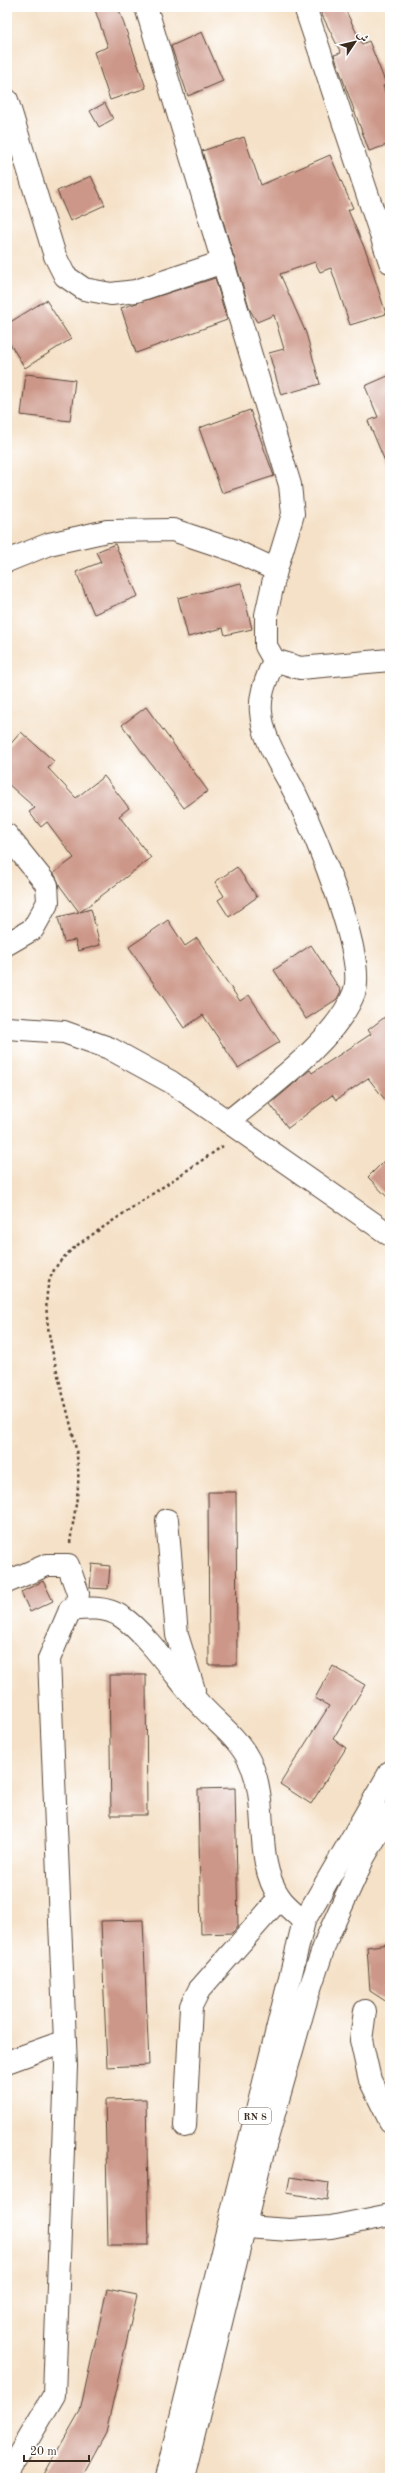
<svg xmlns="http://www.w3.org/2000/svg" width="397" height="2485" viewBox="0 0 397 2485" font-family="'Old Standard TT',Amiri,serif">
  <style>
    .building { fill: #cc9788 }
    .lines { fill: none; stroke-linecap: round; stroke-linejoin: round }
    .minor-casing { stroke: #574537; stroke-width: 24 }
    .highway-casing { stroke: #574537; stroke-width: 24 }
    .path { stroke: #574537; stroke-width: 2.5; stroke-dasharray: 3 3; stroke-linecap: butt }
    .minor { stroke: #fff; stroke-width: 22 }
    .highway { stroke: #fff; stroke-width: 22 }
    .labels { text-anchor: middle; stroke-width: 3; stroke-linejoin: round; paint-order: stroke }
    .shield { fill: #fff; stroke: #766a62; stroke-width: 1 }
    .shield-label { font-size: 10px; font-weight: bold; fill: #3b2a1e }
  </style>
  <rect width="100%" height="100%" fill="#fff"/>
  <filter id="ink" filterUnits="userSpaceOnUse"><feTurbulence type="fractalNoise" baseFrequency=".025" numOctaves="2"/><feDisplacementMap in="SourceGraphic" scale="8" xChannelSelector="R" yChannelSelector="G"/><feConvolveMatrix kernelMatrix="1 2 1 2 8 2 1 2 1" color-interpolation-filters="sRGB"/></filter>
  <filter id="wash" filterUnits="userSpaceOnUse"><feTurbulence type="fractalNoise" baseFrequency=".012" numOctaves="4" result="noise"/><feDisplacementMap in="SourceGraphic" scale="16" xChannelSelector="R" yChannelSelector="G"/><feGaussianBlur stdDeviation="0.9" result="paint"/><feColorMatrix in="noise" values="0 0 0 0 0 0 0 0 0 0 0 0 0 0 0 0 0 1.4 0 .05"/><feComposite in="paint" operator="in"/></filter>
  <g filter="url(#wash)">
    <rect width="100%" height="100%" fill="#f5e1c7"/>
    <g id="blocks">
      <g class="building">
        <path d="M94 7H118L146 88 110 100 94 52 108 47Z"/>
        <path d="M318 7H344L362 44 369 41 386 84 383 86 390 107V144L369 151 334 55 341 53Z"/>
        <path d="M202 32 223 81 188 96 171 46Z"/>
        <path d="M105 103 113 119 99 127 90 111Z"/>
        <path d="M244 137 261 185 330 155 353 208 348 210 367 254 386 314 350 325 331 268 320 272 315 262 280 274 306 333 320 384 281 395 269 353 284 349 274 315 257 322 250 310 202 151Z"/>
        <path d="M91 176 105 205 70 221 57 191Z"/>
        <path d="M215 278 227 320 136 353 121 308Z"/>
        <path d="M46 300 71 339 25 368 7 339V324Z"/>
        <path d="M26 374 75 380 70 421 21 415Z"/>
        <path d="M390 375V473L368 421 378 417 365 386Z"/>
        <path d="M250 410 274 476 222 493 199 428Z"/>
        <path d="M115 544 138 596 94 614 76 572 101 562 96 552Z"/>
        <path d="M241 583 252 629 225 635 223 628 188 637 178 598Z"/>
        <path d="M146 707 208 791 184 808 122 725Z"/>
        <path d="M21 732 54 761 48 768 76 798 104 776 129 808 119 816 151 858 80 912 91 909 100 945 78 951 75 940 64 942 58 917 79 912 60 886 54 873 74 858 47 822 41 827 29 812 35 808 7 783V748Z"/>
        <path d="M237 867 257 897 229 917 218 900 224 896 215 882Z"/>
        <path d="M168 920 185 946 197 938 240 1001 249 995 280 1042 238 1068 203 1015 184 1028 129 947Z"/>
        <path d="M311 945 341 991 337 999 306 1019 274 970Z"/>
        <path d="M390 1013V1106L368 1078 336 1100 332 1095 288 1128 270 1104 310 1070 312 1073 371 1034 368 1030Z"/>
        <path d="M390 1155V1200L368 1177Z"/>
        <path d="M208 1492H236L237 1665H209Z"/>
        <path d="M92 1564 110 1566 108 1589 90 1588Z"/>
        <path d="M43 1581 53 1601 30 1612 21 1592Z"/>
        <path d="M333 1666 365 1685 333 1739 346 1748 311 1804 280 1784 329 1706 315 1698Z"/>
        <path d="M109 1675H146L147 1815H111Z"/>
        <path d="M235 1788 238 1926 232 1933 201 1934 198 1789Z"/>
        <path d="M143 1920 149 2065 107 2067 101 1921Z"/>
        <path d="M390 1944V2004L370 1991 367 1947Z"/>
        <path d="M146 2099 149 2245H108L105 2100Z"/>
        <path d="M290 2177 329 2183 327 2200 287 2193Z"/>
        <path d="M107 2289 137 2295 106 2432 81 2478H42L80 2411Z"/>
      </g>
    </g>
  </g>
  <g filter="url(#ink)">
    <use href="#blocks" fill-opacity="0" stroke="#574537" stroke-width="1"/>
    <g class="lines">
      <defs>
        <g id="minor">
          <path d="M146 7 290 485 293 514 276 570 266 615V646L274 660 300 668 390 660"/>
          <path d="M305 7 390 262"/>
          <path d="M7 100 55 256 65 276 84 289 111 294 136 291 223 262"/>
          <path d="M7 561 49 544 107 531 173 530 233 550 276 570"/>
          <path d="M7 835 47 885 48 902 33 929 7 944"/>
          <path d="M7 1028 64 1032 109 1048 171 1082 390 1235"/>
          <path d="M228 1122C268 1088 335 1042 354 993 368 958 313 830 296 795 283 768 263 742 261 712 259 693 268 676 274 660"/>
          <path d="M167 1520 177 1635 194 1690"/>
          <path d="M7 1582 47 1565H68L78 1593 77 1606 70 1610"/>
          <path d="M365 2011 361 2040 370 2080 390 2121"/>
          <path d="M7 2062 65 2041"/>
          <path d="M185 2126 191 2006 199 1990 280 1898"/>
          <path d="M245 2227 290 2230 331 2227 390 2215"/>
          <path d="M7 2475 54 2395 66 2066 49 1659 70 1610C88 1608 106 1606 122 1617 146 1633 177 1678 197 1701 214 1721 237 1736 249 1760 271 1802 252 1858 280 1898 286 1906 296 1914 304 1921"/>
        </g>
        <g id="highway">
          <path d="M166 2478 304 1921 390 1772"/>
          <path d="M183 2478 260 2163 307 1997 327 1938 364 1857 390 1813"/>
        </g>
      </defs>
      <use href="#minor" class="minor-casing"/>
      <use href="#highway" class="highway-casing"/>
      <path class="path" d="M70 1543C73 1520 80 1490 78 1468 76 1417 31 1319 52 1274 58 1261 69 1252 80 1243L223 1146"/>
      <use href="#minor" class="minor"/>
      <use href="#highway" class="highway"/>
    </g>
  </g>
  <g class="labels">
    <rect class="shield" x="239" y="2108" width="32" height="16" rx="3"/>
    <g class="shield-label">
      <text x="255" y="2120">RN 8</text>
    </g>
  </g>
  <rect width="397" height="2485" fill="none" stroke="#fff" stroke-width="24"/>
  <g transform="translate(355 42) rotate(55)" stroke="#ffffff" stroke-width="3" paint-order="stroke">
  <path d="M0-3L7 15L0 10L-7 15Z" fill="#3b2a1e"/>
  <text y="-6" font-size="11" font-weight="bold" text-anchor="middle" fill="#3b2a1e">ش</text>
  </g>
  <path d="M24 2455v6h65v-6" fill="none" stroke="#3b2a1e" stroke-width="2"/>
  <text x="30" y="2455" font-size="12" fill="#3b2a1e" stroke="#ffffff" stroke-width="3" paint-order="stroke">20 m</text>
</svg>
